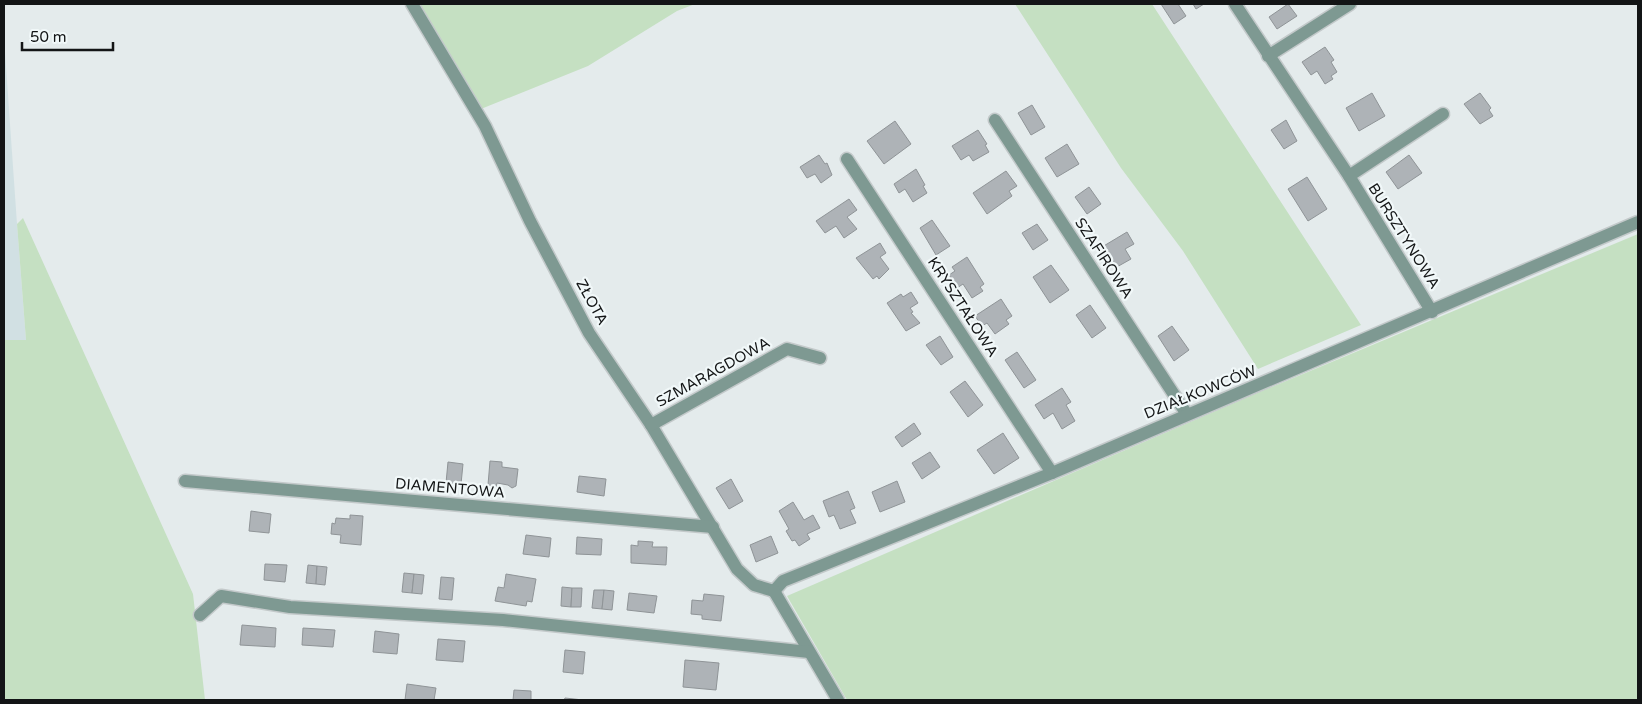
<svg xmlns="http://www.w3.org/2000/svg" width="1642" height="704" viewBox="0 0 1642 704" font-family="'Varela Round',sans-serif">
  <style>
    .built { fill: #d1e0e3 }
    .green { fill: #c5e0c2 }
    .building { fill: #aeb3b7; stroke: #8f9497 }
    .lines { fill: none; stroke-linecap: round; stroke-linejoin: round }
    .minor-casing { stroke: #c3c9ca; stroke-width: 15 }
    .minor { stroke: #7e9992; stroke-width: 12 }
    .labels { text-anchor: middle; stroke-width: 4.5; stroke-linejoin: round; paint-order: stroke }
    .street-label { font-size: 15px; fill: #131516; stroke: #f1f8f9 }
  </style>
  <rect width="100%" height="100%" fill="#e4ebec"/>
  <path class="built" d="M4 38 17 224 26 340H4Z"/>
  <g class="green">
    <path d="M407 4H695L677 11 588 66 471 113Z"/>
    <path d="M1015 4H1152L1361 325 1258 369 1183 251 1121 168Z"/>
    <path d="M23 218 193 594 205 700H4V340H26L17 224Z"/>
    <path d="M1638 234V700H847L787 596 1262 391Z"/>
  </g>
  <g class="building">
    <path d="M1161 4H1178L1186 16 1174 24Z"/>
    <path d="M1193 4H1204L1196 9Z"/>
    <path d="M1288 4 1297 16 1277 29 1269 17Z"/>
    <path d="M1325 47 1334 60 1331 62 1337 72 1331 76 1333 79 1325 84 1317 71 1311 75 1302 62Z"/>
    <path d="M1372 93 1385 116 1359 131 1346 108Z"/>
    <path d="M1480 93 1491 108 1489 110 1493 116 1480 124 1464 104Z"/>
    <path d="M1032 105 1045 127 1031 135 1018 113Z"/>
    <path d="M1286 120 1297 141 1284 149 1271 130Z"/>
    <path d="M895 121 911 144 884 164 867 141Z"/>
    <path d="M978 130 987 144 985 145 989 152 973 161 969 155 961 160 952 146Z"/>
    <path d="M1067 144 1079 164 1057 177 1045 158Z"/>
    <path d="M819 155 825 164 827 163 832 175 821 183 815 174 807 178 800 167Z"/>
    <path d="M1409 155 1422 173 1398 189 1386 172Z"/>
    <path d="M916 169 925 185 923 186 927 193 913 202 905 189 899 193 894 184Z"/>
    <path d="M1006 171 1017 186 1009 191 1012 196 987 214 973 193Z"/>
    <path d="M1307 177 1327 209 1308 221 1288 189Z"/>
    <path d="M1089 187 1101 204 1087 214 1075 197Z"/>
    <path d="M849 199 857 210 847 217 857 229 844 238 836 226 825 233 816 221Z"/>
    <path d="M932 220 950 246 936 255 920 228Z"/>
    <path d="M1037 224 1048 240 1033 250 1022 233Z"/>
    <path d="M1127 232 1134 244 1125 249 1131 259 1115 268 1102 247Z"/>
    <path d="M880 243 886 253 880 257 889 269 879 279 877 276 873 279 856 258Z"/>
    <path d="M967 257 984 284 980 287 983 291 972 298 963 284 957 288 949 275 955 271 952 267Z"/>
    <path d="M1051 265 1069 290 1050 303 1033 277Z"/>
    <path d="M911 292 918 303 910 308 913 312 911 313 920 323 906 331 887 303 901 294 903 297Z"/>
    <path d="M1001 299 1012 316 1006 320 1009 324 995 334 987 323 982 326 975 316Z"/>
    <path d="M1090 305 1106 328 1092 338 1076 315Z"/>
    <path d="M1172 326 1189 350 1174 361 1158 336Z"/>
    <path d="M940 336 953 357 941 365 926 345Z"/>
    <path d="M1017 352 1036 380 1024 388 1005 360Z"/>
    <path d="M965 381 983 405 968 417 950 392Z"/>
    <path d="M1062 388 1071 402 1066 405 1075 421 1062 429 1053 413 1044 419 1035 405Z"/>
    <path d="M914 423 921 434 902 447 895 437Z"/>
    <path d="M1003 433 1019 458 994 474 977 450Z"/>
    <path d="M930 452 940 467 922 479 912 463Z"/>
    <path d="M490 461 502 462V467L518 469 516 486 512 488 508 485 497 483 496 487 488 485Z"/>
    <path d="M448 462 463 464 461 484 446 483Z"/>
    <path d="M579 476 606 479 604 496 577 492Z"/>
    <path d="M731 479 743 501 729 509 716 488Z"/>
    <path d="M897 481 905 502 880 512 872 492Z"/>
    <path d="M848 491 855 508 850 510 856 523 840 529 834 515 829 517 823 501Z"/>
    <path d="M793 502 804 520 813 515 820 528 807 534 810 539 799 546 795 540 792 541 786 531 789 529 779 511Z"/>
    <path d="M251 511 271 514 269 533 249 531Z"/>
    <path d="M350 515 363 516 361 545 340 543 341 535 331 534 332 523 335 524 336 518 350 519Z"/>
    <path d="M526 535 551 538 549 557 523 554Z"/>
    <path d="M771 536 778 553 756 562 750 545Z"/>
    <path d="M577 537 602 539 601 555 576 554Z"/>
    <path d="M638 541 653 542 652 547H667L666 565 631 563V545L638 546Z"/>
    <path d="M265 564 287 565 285 582 264 580Z"/>
    <path d="M308 565 317 566 316 584 306 583Z"/>
    <path d="M317 566 327 567 325 585 316 584Z"/>
    <path d="M404 573 414 574 412 593 402 592Z"/>
    <path d="M414 574 424 575 422 594 412 593Z"/>
    <path d="M506 574 536 579 532 602 527 601 526 606 495 601 498 587 504 588Z"/>
    <path d="M441 577 454 578 452 600 439 599Z"/>
    <path d="M562 587 572 588 571 607 561 606Z"/>
    <path d="M572 588H582L581 607H571Z"/>
    <path d="M594 590H604L602 609 592 608Z"/>
    <path d="M604 590 614 591 612 610 602 609Z"/>
    <path d="M629 593 657 596 654 613 627 610Z"/>
    <path d="M704 594 724 596 721 621 702 619V615L691 614 692 600 703 601Z"/>
    <path d="M242 625 276 628 275 647 240 645Z"/>
    <path d="M303 628 335 630 333 647 302 645Z"/>
    <path d="M375 631 399 634 397 654 373 652Z"/>
    <path d="M438 639 465 641 463 662 436 660Z"/>
    <path d="M565 650 585 652 583 674 563 672Z"/>
    <path d="M685 660 719 663 716 690 683 687Z"/>
    <path d="M407 684 436 688 434 700H405Z"/>
    <path d="M514 690 531 691V700H513Z"/>
    <path d="M565 698 583 700H564Z"/>
  </g>
  <g class="lines">
    <defs>
      <g id="minor">
        <path d="M412 4 485 126 530 221 589 333 651 425 737 569 754 585 774 591"/>
        <path d="M1235 4 1349 176 1432 312"/>
        <path d="M1268 56 1350 4"/>
        <path d="M995 120 1186 413"/>
        <path d="M847 159 1052 473"/>
        <path d="M1349 176 1443 114"/>
        <path d="M651 425 787 349 820 358"/>
        <path d="M185 481 713 527"/>
        <path d="M774 591 783 581 1052 473 1638 222"/>
        <path d="M774 591 838 700"/>
        <path d="M200 615 221 596 290 607 503 620 809 652"/>
      </g>
    </defs>
    <use href="#minor" class="minor-casing"/>
    <use href="#minor" class="minor"/>
  </g>
  <g class="labels">
    <g class="street-label">
      <text transform="translate(1404 236) rotate(58)" y="5">BURSZTYNOWA</text>
      <text transform="translate(1104 258) rotate(57)" y="5">SZAFIROWA</text>
      <text transform="translate(592 302) rotate(61)" y="5">ZŁOTA</text>
      <text transform="translate(963 307) rotate(57)" y="5">KRYSZTAŁOWA</text>
      <text transform="translate(713 372) rotate(-29)" y="5">SZMARAGDOWA</text>
      <text transform="translate(1200 392) rotate(-22)" y="5">DZIAŁKOWCÓW</text>
      <text transform="translate(450 488) rotate(5)" y="5">DIAMENTOWA</text>
    </g>
  </g>
  <rect width="1642" height="704" fill="none" stroke="#131516" stroke-width="10"/>
  <path d="M22 42v8h91v-8" fill="none" stroke="#131516" stroke-width="2.5"/>
  <text x="30" y="42" font-size="15" fill="#131516" stroke="#f1f8f9" stroke-width="4" paint-order="stroke">50 m</text>
</svg>
